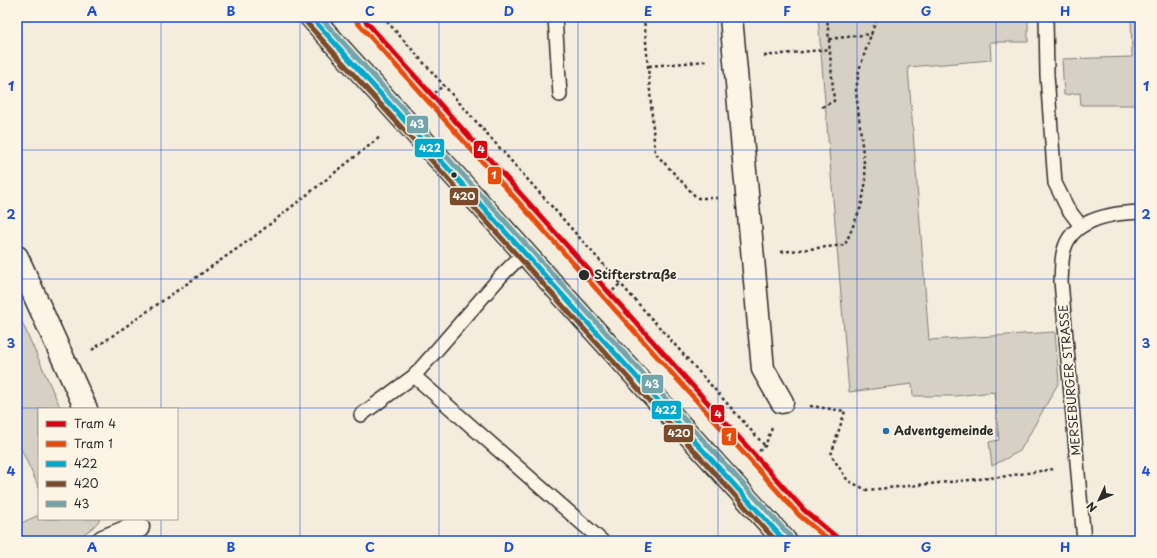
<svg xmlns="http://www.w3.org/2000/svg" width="1157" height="558" viewBox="0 0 1157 558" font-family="'Playpen Sans',sans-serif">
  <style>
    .green { fill: #d6d1c4; stroke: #807e78 }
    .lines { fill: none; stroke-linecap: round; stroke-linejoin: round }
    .service-casing { stroke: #2b2b2b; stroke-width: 16 }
    .minor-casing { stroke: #2b2b2b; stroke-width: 25 }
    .tertiary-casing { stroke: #2b2b2b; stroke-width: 25 }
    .path { stroke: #2b2b2b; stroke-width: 2.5; stroke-dasharray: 3 3; stroke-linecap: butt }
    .service { stroke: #fcf5e5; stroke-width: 13 }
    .minor { stroke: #fcf5e5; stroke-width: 22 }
    .tertiary { stroke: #fcf5e5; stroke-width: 22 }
    .bus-1-casing { stroke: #fcf5e5; stroke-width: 8 }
    .bus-2-casing { stroke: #fcf5e5; stroke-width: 8 }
    .bus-3-casing { stroke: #fcf5e5; stroke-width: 8 }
    .bus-1 { stroke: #00a9ce; stroke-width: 5 }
    .bus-2 { stroke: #7a4b2a; stroke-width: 5 }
    .bus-3 { stroke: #73a3ab; stroke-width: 5 }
    .tram-1-casing { stroke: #fcf5e5; stroke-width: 8 }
    .tram-2-casing { stroke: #fcf5e5; stroke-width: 8 }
    .tram-1 { stroke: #da020e; stroke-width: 5 }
    .tram-2 { stroke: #e94c0a; stroke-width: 5 }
    .grid { fill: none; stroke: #1d4ed8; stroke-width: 1; stroke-opacity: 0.55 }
    .bus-dot { fill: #2b2b2b; stroke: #fcf5e5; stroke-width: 1.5 }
    .poi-dot { fill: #1f6fb2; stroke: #fcf5e5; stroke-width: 1.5 }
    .labels { text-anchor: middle; stroke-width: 3.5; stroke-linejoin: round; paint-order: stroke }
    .stop-label { font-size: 12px; font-weight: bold; fill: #2b2b2b; stroke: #fcf5e5; text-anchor: start }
    .street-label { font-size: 12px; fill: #2b2b2b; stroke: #fcf5e5 }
    .poi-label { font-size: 12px; font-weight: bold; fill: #2b2b2b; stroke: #fcf5e5; text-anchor: start }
    .line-badge { stroke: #fcf5e5; stroke-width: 1.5 }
    .badge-label { font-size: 11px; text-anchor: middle; font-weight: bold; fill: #fff }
    .neatline { fill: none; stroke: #1d4ed8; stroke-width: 1.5 }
    .grid-label { font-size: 13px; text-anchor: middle; font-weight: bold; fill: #1d4ed8 }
  </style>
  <rect width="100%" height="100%" fill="#f4edde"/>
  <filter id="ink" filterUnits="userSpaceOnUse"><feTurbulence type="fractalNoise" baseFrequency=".025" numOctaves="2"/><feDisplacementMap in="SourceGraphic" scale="8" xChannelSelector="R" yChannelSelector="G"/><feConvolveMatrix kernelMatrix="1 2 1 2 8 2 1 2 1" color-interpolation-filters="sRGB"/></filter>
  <g filter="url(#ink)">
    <g class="green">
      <path d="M818 17H1028V42H990L991 60 908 67 929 340 1055 332 1059 382 1020 451 992 466 989 442 999 440 994 392 955 396H913L912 384 849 392Z"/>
      <path d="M1131 17H1140V105H1081L1080 93 1064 95 1062 59 1132 57Z"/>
      <path d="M17 311 61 409H39V488L17 440Z"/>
      <path d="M39 515V519H100C83 546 44 541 17 541V525Z"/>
    </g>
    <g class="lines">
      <defs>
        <g id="service">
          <path d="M555 17 560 95"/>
          <path d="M1046 17 1047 75 1055 183 1068 209 1081 226"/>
          <path d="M414 376 602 541"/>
          <path d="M361 415 414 376 502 275 524 253"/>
          <path d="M1084 541 1061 281C1062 271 1061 259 1064 250 1072 219 1113 213 1140 212"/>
        </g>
        <g id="minor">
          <path d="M731 17 763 369 782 402"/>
          <path d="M17 257 86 409"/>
          <path d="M103 541 138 527"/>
        </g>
        <path id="tertiary" d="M311 17 785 541"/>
      </defs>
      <use href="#service" class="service-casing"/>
      <use href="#minor" class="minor-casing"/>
      <use href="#tertiary" class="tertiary-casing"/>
      <g class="path">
        <path d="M383 17 765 446"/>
        <path d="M644 17 655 153 697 198H718"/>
        <path d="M829 39 872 34"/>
        <path d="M764 56 830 49"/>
        <path d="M649 66 707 61"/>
        <path d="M425 101 444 85"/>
        <path d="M822 107 834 101 827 17"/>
        <path d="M781 252 845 245 861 207 866 181 856 91 859 70 877 17"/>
        <path d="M604 299 621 283"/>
        <path d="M92 350 251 239 380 137"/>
        <path d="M810 406 845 411 831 455 848 481 867 490 1000 477 1054 469"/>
        <path d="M750 459 765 446 772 428"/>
      </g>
      <use href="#service" class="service"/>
      <use href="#minor" class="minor"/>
      <use href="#tertiary" class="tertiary"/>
      <defs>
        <path id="bus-1" d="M311 17 785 541"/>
        <path id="bus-2" d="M306 22 776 541"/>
        <path id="bus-3" d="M320 17 790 536"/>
      </defs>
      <use href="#bus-1" class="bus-1-casing"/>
      <use href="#bus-2" class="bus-2-casing"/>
      <use href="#bus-3" class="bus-3-casing"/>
      <use href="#bus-1" class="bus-1"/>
      <use href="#bus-2" class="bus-2"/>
      <use href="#bus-3" class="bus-3"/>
      <defs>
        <path id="tram-1" d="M362 17 804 510 841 541"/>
        <path id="tram-2" d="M357 22 799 515 830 541"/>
      </defs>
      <use href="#tram-1" class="tram-1-casing"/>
      <use href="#tram-2" class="tram-2-casing"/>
      <use href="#tram-1" class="tram-1"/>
      <use href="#tram-2" class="tram-2"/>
    </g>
  </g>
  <path class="grid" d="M161 17V409M300 17V541M439 17V541M578 17V541M718 17V541M857 17V541M996 17V541M17 150H1140M17 279H1140M17 408H1140M161 519V541"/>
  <g class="bus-dot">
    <circle cx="454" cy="175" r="3.5"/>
    <circle cx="584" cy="275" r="6"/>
  </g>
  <circle class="poi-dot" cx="886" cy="431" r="4"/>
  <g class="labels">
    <g class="stop-label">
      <text x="594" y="279">Stifterstraße</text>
    </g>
    <g class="street-label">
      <text transform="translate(1070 380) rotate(-95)" y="4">MERSEBURGER STRASSE</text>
    </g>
    <g class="poi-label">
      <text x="894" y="435">Adventgemeinde</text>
    </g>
  </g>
  <g class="line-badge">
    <rect x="406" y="115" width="23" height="19" rx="4" fill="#73a3ab"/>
    <rect x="414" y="138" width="31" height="20" rx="4" fill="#00a9ce"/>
    <rect x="473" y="140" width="15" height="19" rx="4" fill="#da020e"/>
    <rect x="487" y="166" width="15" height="19" rx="4" fill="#e94c0a"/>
    <rect x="449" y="187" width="30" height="19" rx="4" fill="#7a4b2a"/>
    <rect x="641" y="374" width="23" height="20" rx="4" fill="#73a3ab"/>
    <rect x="651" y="400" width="31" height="20" rx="4" fill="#00a9ce"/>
    <rect x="710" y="404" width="15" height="19" rx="4" fill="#da020e"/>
    <rect x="663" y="424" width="31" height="19" rx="4" fill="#7a4b2a"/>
    <rect x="721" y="427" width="16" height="19" rx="4" fill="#e94c0a"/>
  </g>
  <g class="badge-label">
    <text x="417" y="128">43</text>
    <text x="430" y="152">422</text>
    <text x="481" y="153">4</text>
    <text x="494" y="179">1</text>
    <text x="464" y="200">420</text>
    <text x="652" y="388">43</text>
    <text x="666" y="414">422</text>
    <text x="718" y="418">4</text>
    <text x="679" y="437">420</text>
    <text x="729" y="441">1</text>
  </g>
  <rect width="1157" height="558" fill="none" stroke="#fcf5e5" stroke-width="44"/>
  <rect x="38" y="408" width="140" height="112" fill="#fcf5e5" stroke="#a8a49b"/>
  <rect x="46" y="421" width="20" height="6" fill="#da020e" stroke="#a8a49b"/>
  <text x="74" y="428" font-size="12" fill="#2b2b2b">Tram 4</text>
  <rect x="46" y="441" width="20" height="6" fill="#e94c0a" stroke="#a8a49b"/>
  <text x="74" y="448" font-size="12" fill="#2b2b2b">Tram 1</text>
  <rect x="46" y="461" width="20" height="6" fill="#00a9ce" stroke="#a8a49b"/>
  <text x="74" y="468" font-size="12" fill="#2b2b2b">422</text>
  <rect x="46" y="481" width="20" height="6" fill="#7a4b2a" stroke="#a8a49b"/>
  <text x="74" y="488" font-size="12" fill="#2b2b2b">420</text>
  <rect x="46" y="501" width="20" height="6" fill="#73a3ab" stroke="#a8a49b"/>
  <text x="74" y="508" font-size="12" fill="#2b2b2b">43</text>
  <g transform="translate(1099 500) rotate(226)" stroke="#fcf5e5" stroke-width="3" paint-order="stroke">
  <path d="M0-3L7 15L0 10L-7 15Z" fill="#2b2b2b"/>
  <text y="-6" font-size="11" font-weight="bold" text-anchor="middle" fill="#2b2b2b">N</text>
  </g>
  <rect x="22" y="22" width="1113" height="514" class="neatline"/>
  <g class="grid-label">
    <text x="92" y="16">A</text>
    <text x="231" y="16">B</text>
    <text x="370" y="16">C</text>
    <text x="509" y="16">D</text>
    <text x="648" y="16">E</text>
    <text x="787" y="16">F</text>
    <text x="926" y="16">G</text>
    <text x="1065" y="16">H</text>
    <text x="11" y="91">1</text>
    <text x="1146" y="91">1</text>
    <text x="11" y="219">2</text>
    <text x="1146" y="219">2</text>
    <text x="11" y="348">3</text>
    <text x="1146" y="348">3</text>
    <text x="11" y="476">4</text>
    <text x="1146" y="476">4</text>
    <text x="92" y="552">A</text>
    <text x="231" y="552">B</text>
    <text x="370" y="552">C</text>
    <text x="509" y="552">D</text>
    <text x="648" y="552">E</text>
    <text x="787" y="552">F</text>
    <text x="926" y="552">G</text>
    <text x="1065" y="552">H</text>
  </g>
</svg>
